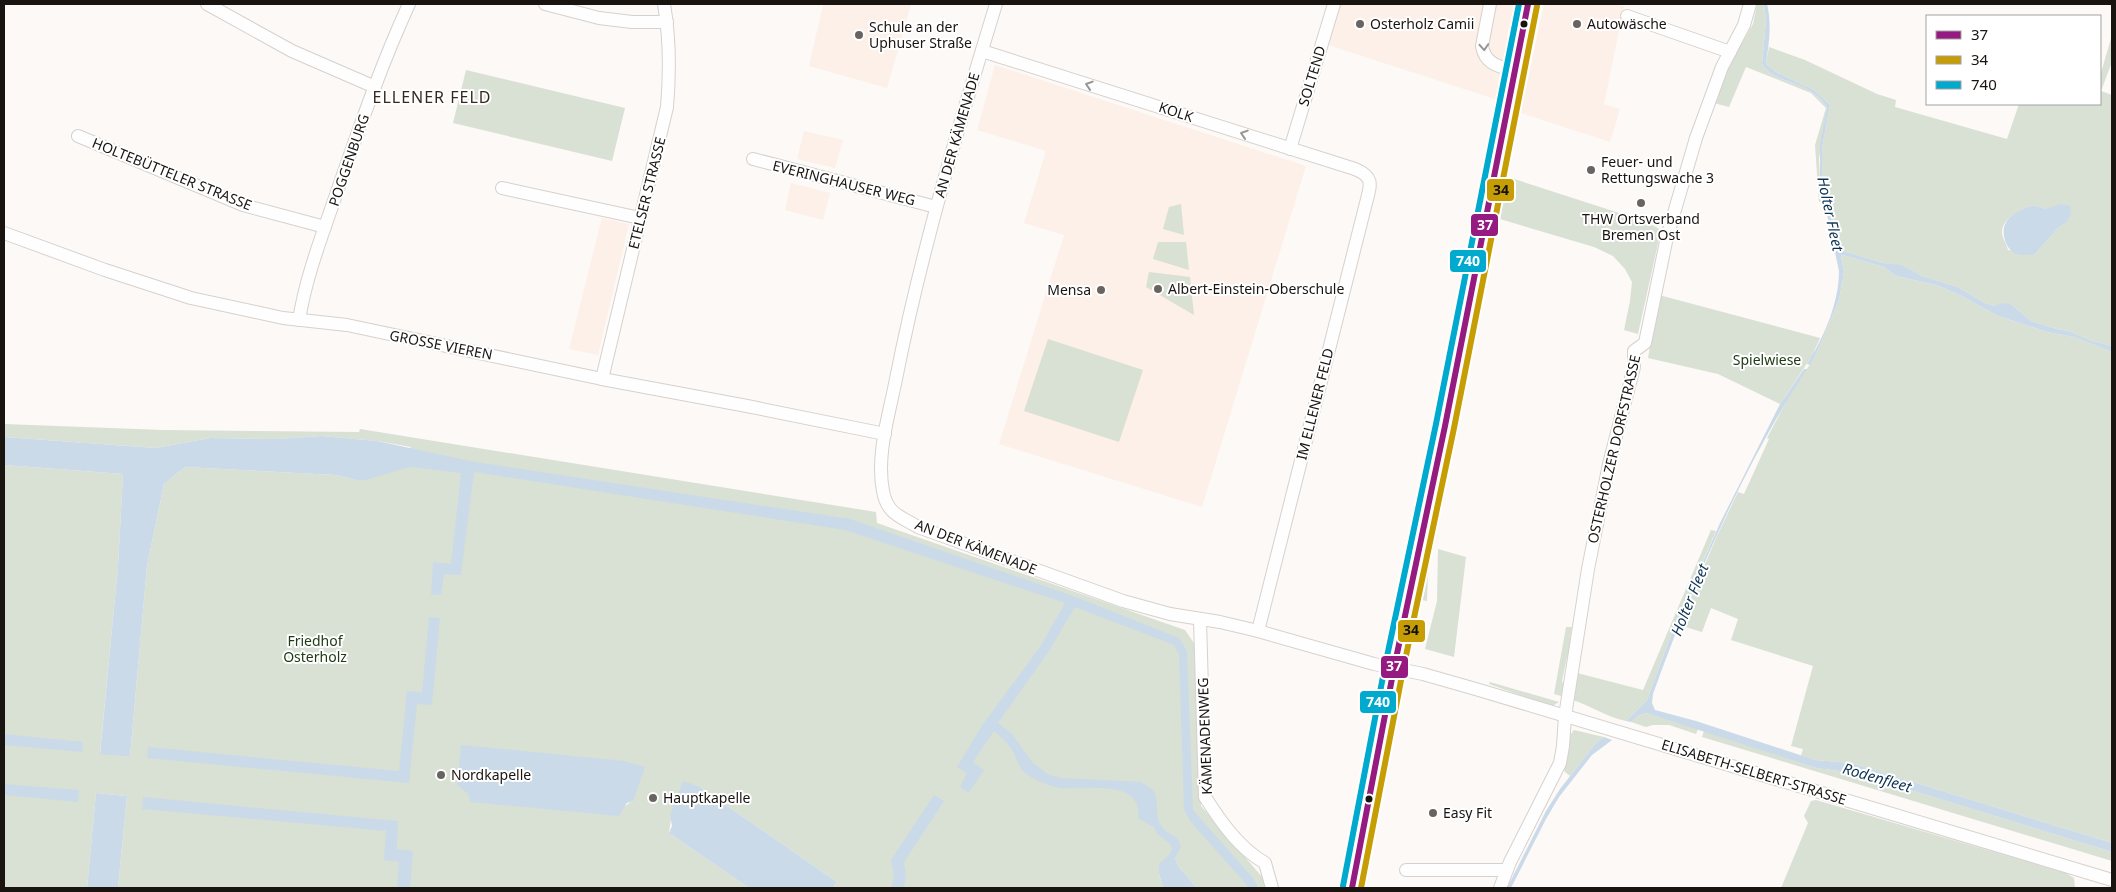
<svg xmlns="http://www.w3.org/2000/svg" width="2116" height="892" viewBox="0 0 2116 892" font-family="'Noto Sans',sans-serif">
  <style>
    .built { fill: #fcf0e8 }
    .green { fill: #d9e0d4; fill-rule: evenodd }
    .water { fill: #cadae9 }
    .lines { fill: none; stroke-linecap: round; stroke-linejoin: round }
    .minor-casing { stroke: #d5d1ce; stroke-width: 14 }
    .major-casing { stroke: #a1aaa1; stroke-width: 16 }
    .minor { stroke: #fffefe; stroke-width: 12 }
    .major { stroke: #e3e9e4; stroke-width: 15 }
    .bus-1-casing { stroke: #fff; stroke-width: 10 }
    .bus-2-casing { stroke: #fff; stroke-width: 10 }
    .bus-3-casing { stroke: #fff; stroke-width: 10 }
    .bus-1 { stroke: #951b81; stroke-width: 6 }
    .bus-2 { stroke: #c69e04; stroke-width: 6 }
    .bus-3 { stroke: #00a9ce; stroke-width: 6 }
    .oneway { stroke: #989593 }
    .poi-dot { fill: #696462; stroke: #fff; stroke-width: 2 }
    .bus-dot { fill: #1a1411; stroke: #fff; stroke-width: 2 }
    .labels { text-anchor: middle; stroke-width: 4; stroke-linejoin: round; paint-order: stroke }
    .poi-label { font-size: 14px; fill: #1a1411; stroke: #fff; text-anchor: start }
    .street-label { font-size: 14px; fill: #1a1411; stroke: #fff }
    .park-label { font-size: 14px; fill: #203c16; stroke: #fff }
    .water-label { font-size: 15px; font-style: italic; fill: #0d3453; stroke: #fff }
    .quarter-label { font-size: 16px; letter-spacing: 1px; fill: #352820; stroke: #fff }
    .line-badge { stroke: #fff; stroke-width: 2 }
    .badge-label { font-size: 14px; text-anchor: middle; font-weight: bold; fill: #fff }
    .pale-badge-label { font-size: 14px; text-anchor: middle; font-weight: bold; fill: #111 }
  </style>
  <rect width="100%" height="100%" fill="#fcf9f7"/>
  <g class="built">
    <path d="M820 4H911L887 88 809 66 823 5Z"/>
    <path d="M1341 4H1519L1501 101 1328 45Z"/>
    <path d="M1544 4H1615L1624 7 1604 104 1620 109 1610 142 1521 113Z"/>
    <path d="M995 65 1306 166 1202 507 999 444 1064 235 1024 223 1046 151 977 130Z"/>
    <path d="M804 131 843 140 835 168 797 159Z"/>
    <path d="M791 183 830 193 823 220 785 210Z"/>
    <path d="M602 218 629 224 598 355 569 349Z"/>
  </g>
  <g class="green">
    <path d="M1757 4H1764L1766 20 1762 64C1772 81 1799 82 1813 93 1818 97 1823 102 1827 107L1819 159 1820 181 1824 204 1819 202 1815 145 1826 108 1811 93 1746 67 1729 107 1714 103 1725 73 1753 24Z"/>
    <path d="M2112 35V62L2101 91 2112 95V346L2092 341 2069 331 2057 329 2031 321 2011 304 1994 306 1983 302 1958 287 1922 276 1901 266 1883 263 1840 250 1822 182V149L1830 105 1814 90 1776 72 1766 64 1769 47 1805 60 1877 94 1896 100 1895 107 2007 139 2019 104H2100V76ZM2033 205 2046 209 2066 223 2058 228 2035 254 2008 250C2007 245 2003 239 2002 234 2001 218 2021 209 2033 205Z"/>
    <path d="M466 70 625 108 612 161 453 123Z"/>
    <path d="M1490 138 1493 140 1461 301 1458 302Z"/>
    <path d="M1508 177 1647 222 1661 230 1638 334 1624 330 1630 301 1632 282 1625 269 1613 256 1594 247 1500 219Z"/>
    <path d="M1181 204 1184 235 1163 229 1169 207Z"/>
    <path d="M1158 242H1186L1189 270 1153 259Z"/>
    <path d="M1843 255 1884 267 1896 276 1936 285 1958 294 1998 316 2047 332 2074 337 2112 352V843L1851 763 1815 760 1801 756 1803 749 1791 746 1813 666 1731 640 1738 619 1711 608 1702 632 1679 625 1717 536 1738 492 1744 494 1769 439 1767 438 1795 385 1814 359 1839 300 1844 272 1841 256Z"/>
    <path d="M1149 272 1190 277 1194 315 1146 287Z"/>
    <path d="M1659 295 1820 338 1812 356 1780 404 1718 374 1648 358Z"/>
    <path d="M1048 339 1143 370 1119 442 1024 411Z"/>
    <path d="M4 424 163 430 359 432 360 429 876 512 877 523 1185 630 1194 643 1201 806 1263 878 1267 888H1197L1179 867 1175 858 1159 874 1163 888H833L837 882 700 787 671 819 669 833 749 888H118L127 796 96 793 87 888H4V465L123 474 118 566 100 753 130 757 147 566 164 484 185 467 335 475 363 481 411 447 377 441 321 436 276 439 210 438 156 448 4 437ZM463 788 633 800 623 808 468 794Z"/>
    <path d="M1711 530 1716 531 1673 630 1647 700 1626 721C1607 717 1591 706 1573 700L1577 673 1643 690Z"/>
    <path d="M1429 545 1427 601 1421 600 1422 574 1427 546Z"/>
    <path d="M1438 549 1466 557 1454 657 1425 649 1437 601Z"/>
    <path d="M1566 627H1572L1570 638 1572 643 1570 653 1567 657 1562 681 1564 686 1561 696 1554 694Z"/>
    <path d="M1490 682 1559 702 1554 705H1548L1489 684Z"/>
    <path d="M1646 713 1698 729 1696 734 1669 725H1653L1646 727 1631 722 1638 716Z"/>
    <path d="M1574 730 1604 737 1595 744 1570 776 1565 772 1563 767 1571 734Z"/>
    <path d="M1704 731 1816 768 1855 773 2112 852V861L1702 737Z"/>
    <path d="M1816 800 2066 873 2074 878 2075 888H1781L1808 823 1804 816 1811 801Z"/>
  </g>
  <g class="water">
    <path d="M1764 4H1767C1772 24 1769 43 1766 64L1776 72 1814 90 1830 105 1822 149V182L1840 250 1883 263 1901 265 1922 276 1958 287 1983 302 1994 306 2002 303 2011 304 2031 321 2057 329 2069 331 2092 341 2112 346V352L2074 337 2047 332 1998 316 1958 294 1936 285 1896 276 1884 267 1843 255 1841 256 1844 272 1839 300 1814 359 1810 365 1807 364C1824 337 1839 303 1839 271L1820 181V144L1827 107C1823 102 1819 97 1813 93 1799 82 1772 81 1762 64L1766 20Z"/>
    <path d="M2060 204 2070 206 2071 214 2066 223 2058 228 2035 254C2023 256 2011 256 2006 243 1997 221 2015 211 2033 205L2046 209Z"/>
    <path d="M1804 369H1807C1741 470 1694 581 1653 694L1652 703 1655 710 1696 721 1815 760 1851 763 2112 843V852L1855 773 1816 768 1646 713 1638 716 1631 722 1626 721 1647 700 1673 630 1720 523 1780 404Z"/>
    <path d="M321 436 377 441 475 462 850 519 1076 597 1179 638 1187 651 1193 810 1253 878 1258 888H1248L1246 884 1190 821 1184 809 1179 654 1174 645 1075 607 1049 651 998 723 1012 734 1032 762 1049 775 1062 778 1141 782C1146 785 1154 789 1156 796 1158 805 1155 818 1162 827 1170 837 1177 833 1181 847L1175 858 1179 867 1197 888H1163L1159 874V864L1170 854 1172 848 1169 843 1157 834 1154 827 1138 818C1144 778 1083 790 1060 788 1049 786 1037 781 1028 775 1018 769 1018 759 1012 750 1007 742 1000 736 994 731L973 762 984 770 969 793 960 787 967 773 957 767 983 724 1040 647 1065 603 845 530 474 472 461 575 444 574 441 595 431 594 433 562 451 564 461 473 410 467 362 481 335 475 185 467 164 484 147 566 130 757 100 754 118 566 123 474 4 465V437L156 448 210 438 276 439Z"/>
    <path d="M429 617 440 618 432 705 417 704 409 783 147 758 148 747 399 771 407 691 422 692Z"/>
    <path d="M4 734 83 742 82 752 4 745Z"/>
    <path d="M1604 737 1612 740 1592 755 1559 797 1546 819 1511 888H1507L1546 811 1560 789 1595 744Z"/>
    <path d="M461 745 624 761 645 767 633 801 627 803 619 816 471 802 468 794 457 785Z"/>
    <path d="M683 781 700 787 837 882 833 888H749L669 833 672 826 670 815Z"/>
    <path d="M4 784 79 790 78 802 4 795Z"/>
    <path d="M96 793 127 796 118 888H87Z"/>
    <path d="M934 795 944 801 904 862 906 875 904 888H891L894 875 891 860Z"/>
    <path d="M143 797 398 821 397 849 413 851 410 888H397L399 862 384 860 386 831 142 809Z"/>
  </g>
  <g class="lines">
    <defs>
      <g id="minor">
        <path d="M207 4 292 51 375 87"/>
        <path d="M545 4 599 18 632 22H667"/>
        <path d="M996 4C958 128 921 252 896 379 889 415 876 455 883 491 887 514 900 516 918 527L1123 601 1170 614 1220 622 1258 631 1374 664 1423 674 1479 690 2112 880"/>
        <path d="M1490 4 1482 46C1485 64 1498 66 1514 71"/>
        <path d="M1627 16 1730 52"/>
        <path d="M982 51 1355 169C1374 177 1371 184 1366 203L1258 631"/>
        <path d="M78 136 243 205 325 227"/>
        <path d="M1290 149 1334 4"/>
        <path d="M753 159 936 207"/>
        <path d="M502 188 640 218"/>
        <path d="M4 233 105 270 191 298 283 318 347 325 602 379 747 406 885 434"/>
        <path d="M299 320C306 276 323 233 337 192 359 129 381 65 409 4"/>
        <path d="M602 379 667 107C670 72 670 39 664 4"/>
        <path d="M1200 619 1205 797C1221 822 1239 848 1265 863L1272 888"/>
        <path d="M1406 870H1507"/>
        <path d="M1500 888 1510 862 1560 763 1563 746 1565 716 1588 569 1609 464 1634 367V351L1645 343 1667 237 1696 138 1722 67 1744 25 1750 4"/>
      </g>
      <path id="major" d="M1352 888 1394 668 1445 426 1528 4"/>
    </defs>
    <use href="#minor" class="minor-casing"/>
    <use href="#major" class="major-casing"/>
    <use href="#minor" class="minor"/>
    <use href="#major" class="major"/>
    <defs>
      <path id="bus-1" d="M1352 888 1394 668 1445 426 1528 4"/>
      <path id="bus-2" d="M1361 888 1403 670 1454 428 1537 6"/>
      <path id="bus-3" d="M1343 886 1385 666 1436 424 1519 4"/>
    </defs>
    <use href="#bus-1" class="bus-1-casing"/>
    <use href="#bus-2" class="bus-2-casing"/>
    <use href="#bus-3" class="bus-3-casing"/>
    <use href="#bus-1" class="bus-1"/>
    <use href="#bus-2" class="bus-2"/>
    <use href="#bus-3" class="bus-3"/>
  </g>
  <defs><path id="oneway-chevron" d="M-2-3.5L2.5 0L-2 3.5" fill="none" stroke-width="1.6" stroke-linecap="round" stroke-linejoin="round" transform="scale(1.25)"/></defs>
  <g class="oneway">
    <use href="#oneway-chevron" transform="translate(1484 47) rotate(86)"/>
    <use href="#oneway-chevron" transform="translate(1089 85) rotate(-162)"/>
    <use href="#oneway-chevron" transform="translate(1244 134) rotate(-162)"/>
  </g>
  <g class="poi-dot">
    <circle cx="1360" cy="24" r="5"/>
    <circle cx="1577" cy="24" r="5"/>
    <circle cx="859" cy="35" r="5"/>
    <circle cx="1591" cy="170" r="5"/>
    <circle cx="1641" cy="203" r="5"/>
    <circle cx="1158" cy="289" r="5"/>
    <circle cx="1101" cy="290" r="5"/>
    <circle cx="441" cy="775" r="5"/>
    <circle cx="653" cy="798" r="5"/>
    <circle cx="1433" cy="813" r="5"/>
  </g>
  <g class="bus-dot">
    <circle cx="1524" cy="24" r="4.5"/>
    <circle cx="1369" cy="799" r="4.5"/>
  </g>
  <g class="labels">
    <g class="poi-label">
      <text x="1370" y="29">Osterholz Camii</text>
      <text x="1587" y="29">Autowäsche</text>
      <text x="869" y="32">Schule an der<tspan x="869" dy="16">Uphuser Straße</tspan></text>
      <text x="1601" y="167">Feuer- und<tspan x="1601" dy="16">Rettungswache 3</tspan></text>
      <text x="1641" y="224" text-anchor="middle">THW Ortsverband<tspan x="1641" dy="16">Bremen Ost</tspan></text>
      <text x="1168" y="294">Albert-Einstein-Oberschule</text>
      <text x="1091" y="295" text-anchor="end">Mensa</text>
      <text x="451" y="780">Nordkapelle</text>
      <text x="663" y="803">Hauptkapelle</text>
      <text x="1443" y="818">Easy Fit</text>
    </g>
    <g class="street-label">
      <text transform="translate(1312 76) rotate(-73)" y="5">SOLTEND</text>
      <text transform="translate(1176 112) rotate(18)" y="5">KOLK</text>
      <text transform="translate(957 135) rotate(-74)" y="5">AN DER KÄMENADE</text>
      <text transform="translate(349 160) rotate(-71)" y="5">POGGENBURG</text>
      <text transform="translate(172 174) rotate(22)" y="5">HOLTEBÜTTELER STRASSE</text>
      <text transform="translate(844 183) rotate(14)" y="5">EVERINGHAUSER WEG</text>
      <text transform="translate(647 193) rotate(-76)" y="5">ETELSER STRASSE</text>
      <text transform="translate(441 345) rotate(11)" y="5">GROSSE VIEREN</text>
      <text transform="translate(1315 404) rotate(-76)" y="5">IM ELLENER FELD</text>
      <text transform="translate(1614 449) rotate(-77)" y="5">OSTERHOLZER DORFSTRASSE</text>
      <text transform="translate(976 547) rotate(21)" y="5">AN DER KÄMENADE</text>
      <text transform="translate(1205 736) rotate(-92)" y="5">KÄMENADENWEG</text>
      <text transform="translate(1754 772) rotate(17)" y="5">ELISABETH-SELBERT-STRASSE</text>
    </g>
    <g class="park-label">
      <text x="1767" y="365">Spielwiese</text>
      <text x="315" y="646">Friedhof<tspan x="315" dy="16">Osterholz</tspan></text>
    </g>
    <g class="water-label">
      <text transform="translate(1830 214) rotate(78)" y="5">Holter Fleet</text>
      <text transform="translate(1690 600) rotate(-68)" y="5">Holter Fleet</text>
      <text transform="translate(1877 778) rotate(16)" y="5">Rodenfleet</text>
    </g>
    <g class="quarter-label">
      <text x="432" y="103">ELLENER FELD</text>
    </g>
  </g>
  <g class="line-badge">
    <rect x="1486" y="178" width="29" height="24" rx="5" fill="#c69e04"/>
    <rect x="1470" y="213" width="29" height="24" rx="5" fill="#951b81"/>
    <rect x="1449" y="249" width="38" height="24" rx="5" fill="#00a9ce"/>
    <rect x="1397" y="619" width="29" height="24" rx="5" fill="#c69e04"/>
    <rect x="1380" y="655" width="29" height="24" rx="5" fill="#951b81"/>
    <rect x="1359" y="690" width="38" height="24" rx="5" fill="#00a9ce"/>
  </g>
  <g class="badge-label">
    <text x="1485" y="230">37</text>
    <text x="1468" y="266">740</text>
    <text x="1394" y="671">37</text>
    <text x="1378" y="707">740</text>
  </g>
  <g class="pale-badge-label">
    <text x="1501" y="195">34</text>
    <text x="1411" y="635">34</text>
  </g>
  <rect width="2116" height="892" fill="none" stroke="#1a1411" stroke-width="10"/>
  <rect x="1926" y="15" width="175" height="90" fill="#ffffff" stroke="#a3a1a0"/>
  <rect x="1936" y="31" width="25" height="8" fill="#951b81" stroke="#a3a1a0"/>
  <text x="1971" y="40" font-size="15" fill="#1a1411">37</text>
  <rect x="1936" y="56" width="25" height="8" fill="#c69e04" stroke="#a3a1a0"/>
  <text x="1971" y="65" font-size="15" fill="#1a1411">34</text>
  <rect x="1936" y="81" width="25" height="8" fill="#00a9ce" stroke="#a3a1a0"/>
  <text x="1971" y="90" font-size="15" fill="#1a1411">740</text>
</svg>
